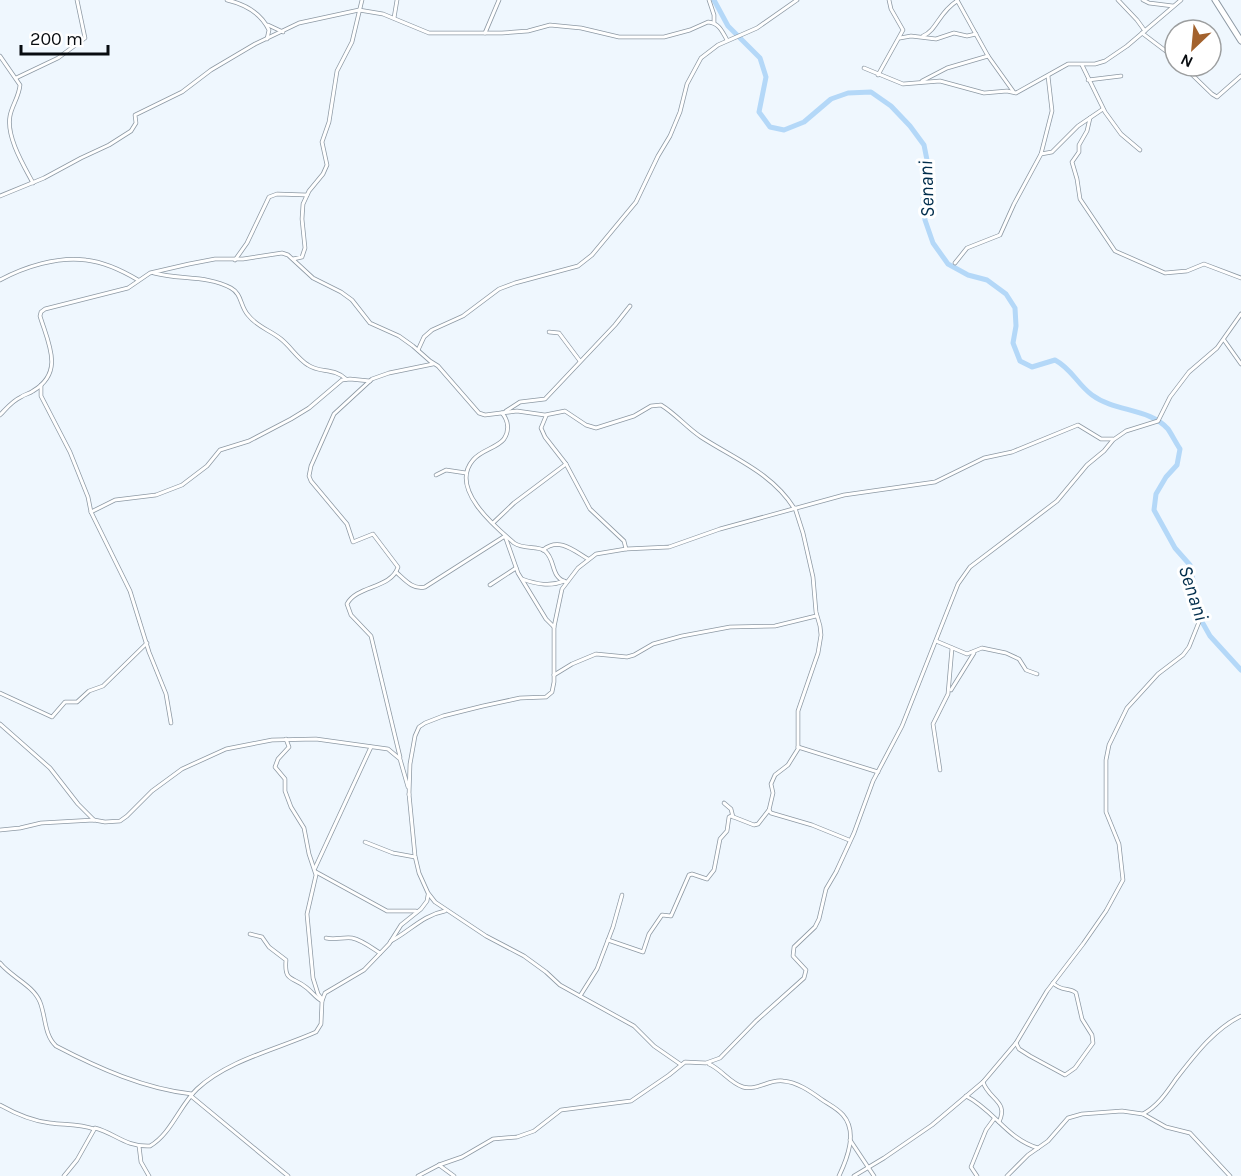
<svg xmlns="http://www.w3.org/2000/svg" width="1241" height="1176" viewBox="0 0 1241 1176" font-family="Karla,sans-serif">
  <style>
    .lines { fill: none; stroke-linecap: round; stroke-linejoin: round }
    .river { stroke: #b4d8f8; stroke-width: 5 }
    .street-casing { stroke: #8d99a4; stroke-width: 4.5 }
    .secondary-casing { stroke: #8d99a4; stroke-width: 7 }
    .street { stroke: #fff; stroke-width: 3 }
    .secondary { stroke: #fff; stroke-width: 5 }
    .labels { text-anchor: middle; stroke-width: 6; stroke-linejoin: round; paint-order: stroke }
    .water-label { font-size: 20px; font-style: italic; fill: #022e4c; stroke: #fff }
  </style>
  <rect width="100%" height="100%" fill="#eff7fe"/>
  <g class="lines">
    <path class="river" d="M714 0 728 26 760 58 766 77 759 112 770 127 784 130 804 122 831 99 848 93 871 92 891 106 910 126 924 145 928 165 923 200 925 220 933 243 948 264 968 275 987 280 1006 294 1015 308 1016 326 1013 343 1020 361 1032 367 1055 360C1072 369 1077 384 1092 395 1115 412 1149 408 1168 429 1172 435 1176 443 1180 449L1177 465 1166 477 1156 494 1154 510 1175 548 1190 565 1193 580V595L1197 613 1210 636 1241 670"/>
    <defs>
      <g id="street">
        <path d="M227 0C244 4 261 13 269 30L267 39"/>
        <path d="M709 0 714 15V23"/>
        <path d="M957 0 988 56 1013 91"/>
        <path d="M1118 0 1137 20 1145 31"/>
        <path d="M1143 0 1149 3 1173 6"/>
        <path d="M394 18 397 0"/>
        <path d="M268 25 283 32"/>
        <path d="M485 33 499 0"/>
        <path d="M1142 33 1175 58"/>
        <path d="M923 36C937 30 939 12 957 1"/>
        <path d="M900 38 911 36 936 39 954 33 967 36 976 34"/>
        <path d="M0 56 20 85C19 97 12 105 10 116 6 137 24 166 33 183"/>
        <path d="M1082 65 1105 112 1121 134 1140 150"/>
        <path d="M1183 66 1212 94 1217 97 1241 76"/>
        <path d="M864 68 903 84 940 81 984 93 1007 91 1016 93 1068 64H1095L1105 61 1127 46 1181 0"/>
        <path d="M878 75 903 30 891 9 889 0"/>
        <path d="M16 78 58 58 85 38 77 0"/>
        <path d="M1088 80 1121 76"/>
        <path d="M922 81 947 68 988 56"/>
        <path d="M1090 118 1087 131 1079 145V152L1072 162 1077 179 1080 199 1115 251 1165 273 1187 271 1204 264 1241 278"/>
        <path d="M1041 154 1052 152 1078 126 1103 109"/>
        <path d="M0 196 44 178 81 158 109 145 131 131 136 123 135 115 182 92 211 70 255 44 299 23 359 10 383 14 429 33H502L528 31 550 25 581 28 619 37H664L690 30 708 22C719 23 722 31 727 40"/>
        <path d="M293 259 302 257 305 248 302 219 303 204 309 191 323 174 327 165 322 142 329 122 337 71 352 42 362 0"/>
        <path d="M235 260 247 243 269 197 277 194 307 195"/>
        <path d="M955 263 967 248 1000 235 1014 204 1041 154 1052 111 1048 76"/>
        <path d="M154 273C179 280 207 275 231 288 242 294 240 306 248 315 257 327 270 330 281 339 291 347 297 358 308 365 319 373 335 368 346 379"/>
        <path d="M0 280C24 267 58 256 86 260 103 262 123 271 138 280"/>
        <path d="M549 332 559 333 580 361"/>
        <path d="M1224 340 1241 364"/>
        <path d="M418 350 424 337 432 330 463 316 499 289 515 283 578 266 592 255 636 202 658 156 670 136 680 112 687 84 701 58 718 45 757 28 797 0"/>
        <path d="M41 385V396L70 452 88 497 91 512 130 591 149 652 166 694 171 723"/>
        <path d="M506 411 520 402 545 399 615 325 630 306"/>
        <path d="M502 413C508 420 510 430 504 439 497 448 481 450 473 460 449 488 494 526 514 543 524 550 538 545 545 551 556 560 550 577 566 582"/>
        <path d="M0 415C6 409 12 401 21 397 25 394 29 394 33 391 65 372 48 343 40 316L41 312 45 309 128 288 150 273 189 264 215 259H243L282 253 288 255 313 278 341 292 352 300 370 323 399 336 413 346 430 361 438 366 479 413 485 415 517 411 545 415 565 411 586 425 596 428 634 416 651 406 661 405C676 414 687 428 701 437 735 459 772 473 794 508"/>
        <path d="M546 416 541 428 545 437 566 464 590 509 624 541 626 549"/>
        <path d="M436 475 446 470 466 473"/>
        <path d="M795 508 803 533 813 577 816 612 820 626 821 635 818 653 798 711V749L788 765 775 775 771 784 773 793 769 810 771 813 812 825 849 840"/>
        <path d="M91 512 115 500 156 495 182 485 207 466 220 450 249 441 291 419 309 408 342 380 350 379 370 381"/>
        <path d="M493 523 514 503 566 464"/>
        <path d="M543 550C559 537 573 550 588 559"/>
        <path d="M396 572C405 580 413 590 425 587L505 536 518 573 546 619 554 627"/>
        <path d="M522 579C536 584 550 587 564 581"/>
        <path d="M490 585 516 568"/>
        <path d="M936 641 967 654 982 648 1006 653 1019 659 1026 670 1037 674"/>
        <path d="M554 675 572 664 596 654 627 657 634 655 653 644 682 636 730 627 775 626 816 616"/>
        <path d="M951 690 974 653"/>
        <path d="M0 693 52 717 65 702H77L89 691 103 686 147 643"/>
        <path d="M0 724 50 768 78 804 94 820"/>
        <path d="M286 739 289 747 278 759 275 767 285 779V791L291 807 304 828 309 854 316 875 307 914 313 978 318 994 322 999"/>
        <path d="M798 747 878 772"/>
        <path d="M400 757 371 636 351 615 347 604C357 585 391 589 398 567L373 534 353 542 347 524 311 481 309 476 311 466 334 414 372 379 389 373 433 364"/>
        <path d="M940 770 933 724 948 694 952 648"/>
        <path d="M409 794 415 856 419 873 428 893 435 902 486 936 524 956 546 972 560 985 634 1026 654 1046 680 1064"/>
        <path d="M409 795 410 764 415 736 419 727 425 723 443 716 483 706 520 698 546 697 552 692 554 682V627L562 589 578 568 596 554 626 549 669 547 720 529 844 495 935 482 984 458 1012 452 1078 425 1101 439H1113"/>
        <path d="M724 803 731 809 733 817"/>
        <path d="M0 830 20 828 41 823 94 820 105 822 120 821 127 816 152 791 182 769 226 749 272 740 316 739 388 749 400 759 408 787"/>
        <path d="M365 842 393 853 415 857"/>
        <path d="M315 868 371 747"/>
        <path d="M316 872 387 911H416"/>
        <path d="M250 934 262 937 269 947 286 960C284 983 293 976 307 988 312 992 316 998 322 1001"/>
        <path d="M326 938C335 940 343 937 352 938 362 940 372 948 380 953"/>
        <path d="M608 940 643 952 649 934 662 915 671 916 689 875 692 874 707 879 714 870 720 839 727 831 729 817 731 816 754 825 758 824 769 810"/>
        <path d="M391 941C410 931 423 915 445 911"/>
        <path d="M0 963C11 977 33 985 40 1002 46 1017 44 1035 56 1046 98 1068 145 1089 192 1094"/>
        <path d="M580 996 597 969 613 927 622 895"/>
        <path d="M1016 1043 1019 1049 1030 1056 1065 1075 1075 1068 1093 1043 1092 1035 1082 1019 1076 993C1069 987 1062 992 1053 983"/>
        <path d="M709 1064C721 1069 730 1083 743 1087 757 1091 769 1079 783 1081 797 1082 810 1091 821 1099 828 1104 837 1108 843 1115 858 1132 847 1159 839 1176"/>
        <path d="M983 1082C989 1100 1009 1101 999 1122"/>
        <path d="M191 1096 288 1176"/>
        <path d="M966 1096C994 1110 1007 1139 1038 1148"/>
        <path d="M0 1105C16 1114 32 1121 50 1123 66 1125 79 1124 94 1129"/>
        <path d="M1143 1114C1158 1106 1167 1092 1176 1079 1194 1056 1214 1029 1241 1016"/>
        <path d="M850 1140 874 1176"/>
        <path d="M139 1146 141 1162 149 1176"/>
        <path d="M439 1165 454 1176"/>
        <path d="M64 1176 77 1160 95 1128C115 1133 125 1147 150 1146 171 1134 180 1105 197 1089 228 1060 278 1049 316 1032L321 1024 322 1001 325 993 364 970 389 944 401 925 421 909 427 901 428 895"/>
        <path d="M418 1176 439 1165 462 1157 493 1139 517 1137 534 1131 561 1110 631 1101 669 1075 685 1062 706 1063 720 1058 756 1021 804 978 806 970 793 956 794 947 815 927 819 919 826 889 836 872 854 833 873 781 902 726 958 584 970 567 1057 501 1087 465 1104 451 1113 440 1126 431 1158 421 1170 397 1189 372 1217 348 1241 314"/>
        <path d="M854 1176 884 1158 932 1125 983 1082 1016 1043 1047 991 1083 944 1106 911 1123 880 1119 844 1106 812V760L1109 745 1127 708 1158 674 1183 655 1189 647 1199 622"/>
        <path d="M977 1176 971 1167 986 1130 994 1119"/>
        <path d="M1007 1176 1028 1155 1048 1141 1068 1118 1082 1114 1122 1111 1143 1114 1166 1127 1190 1133 1230 1176"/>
      </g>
      <path id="secondary" d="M1215 0 1241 41"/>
    </defs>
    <use href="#street" class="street-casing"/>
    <use href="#secondary" class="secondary-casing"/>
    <use href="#street" class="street"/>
    <use href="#secondary" class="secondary"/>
  </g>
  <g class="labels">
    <g class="water-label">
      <text transform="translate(926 189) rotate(-92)" y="7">Senani</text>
      <text transform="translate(1194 593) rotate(72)" y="7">Senani</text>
    </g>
  </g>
  <g transform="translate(1193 48) rotate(206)"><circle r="28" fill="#ffffff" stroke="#9c9e9f" stroke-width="1.5"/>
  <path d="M0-4.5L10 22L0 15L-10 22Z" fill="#a3622d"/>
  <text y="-9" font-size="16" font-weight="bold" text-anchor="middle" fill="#080c10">N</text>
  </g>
  <path d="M21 45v9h87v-9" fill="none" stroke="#080c10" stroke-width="3"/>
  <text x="30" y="45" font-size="18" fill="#080c10" stroke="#ffffff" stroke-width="4.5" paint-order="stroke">200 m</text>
</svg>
